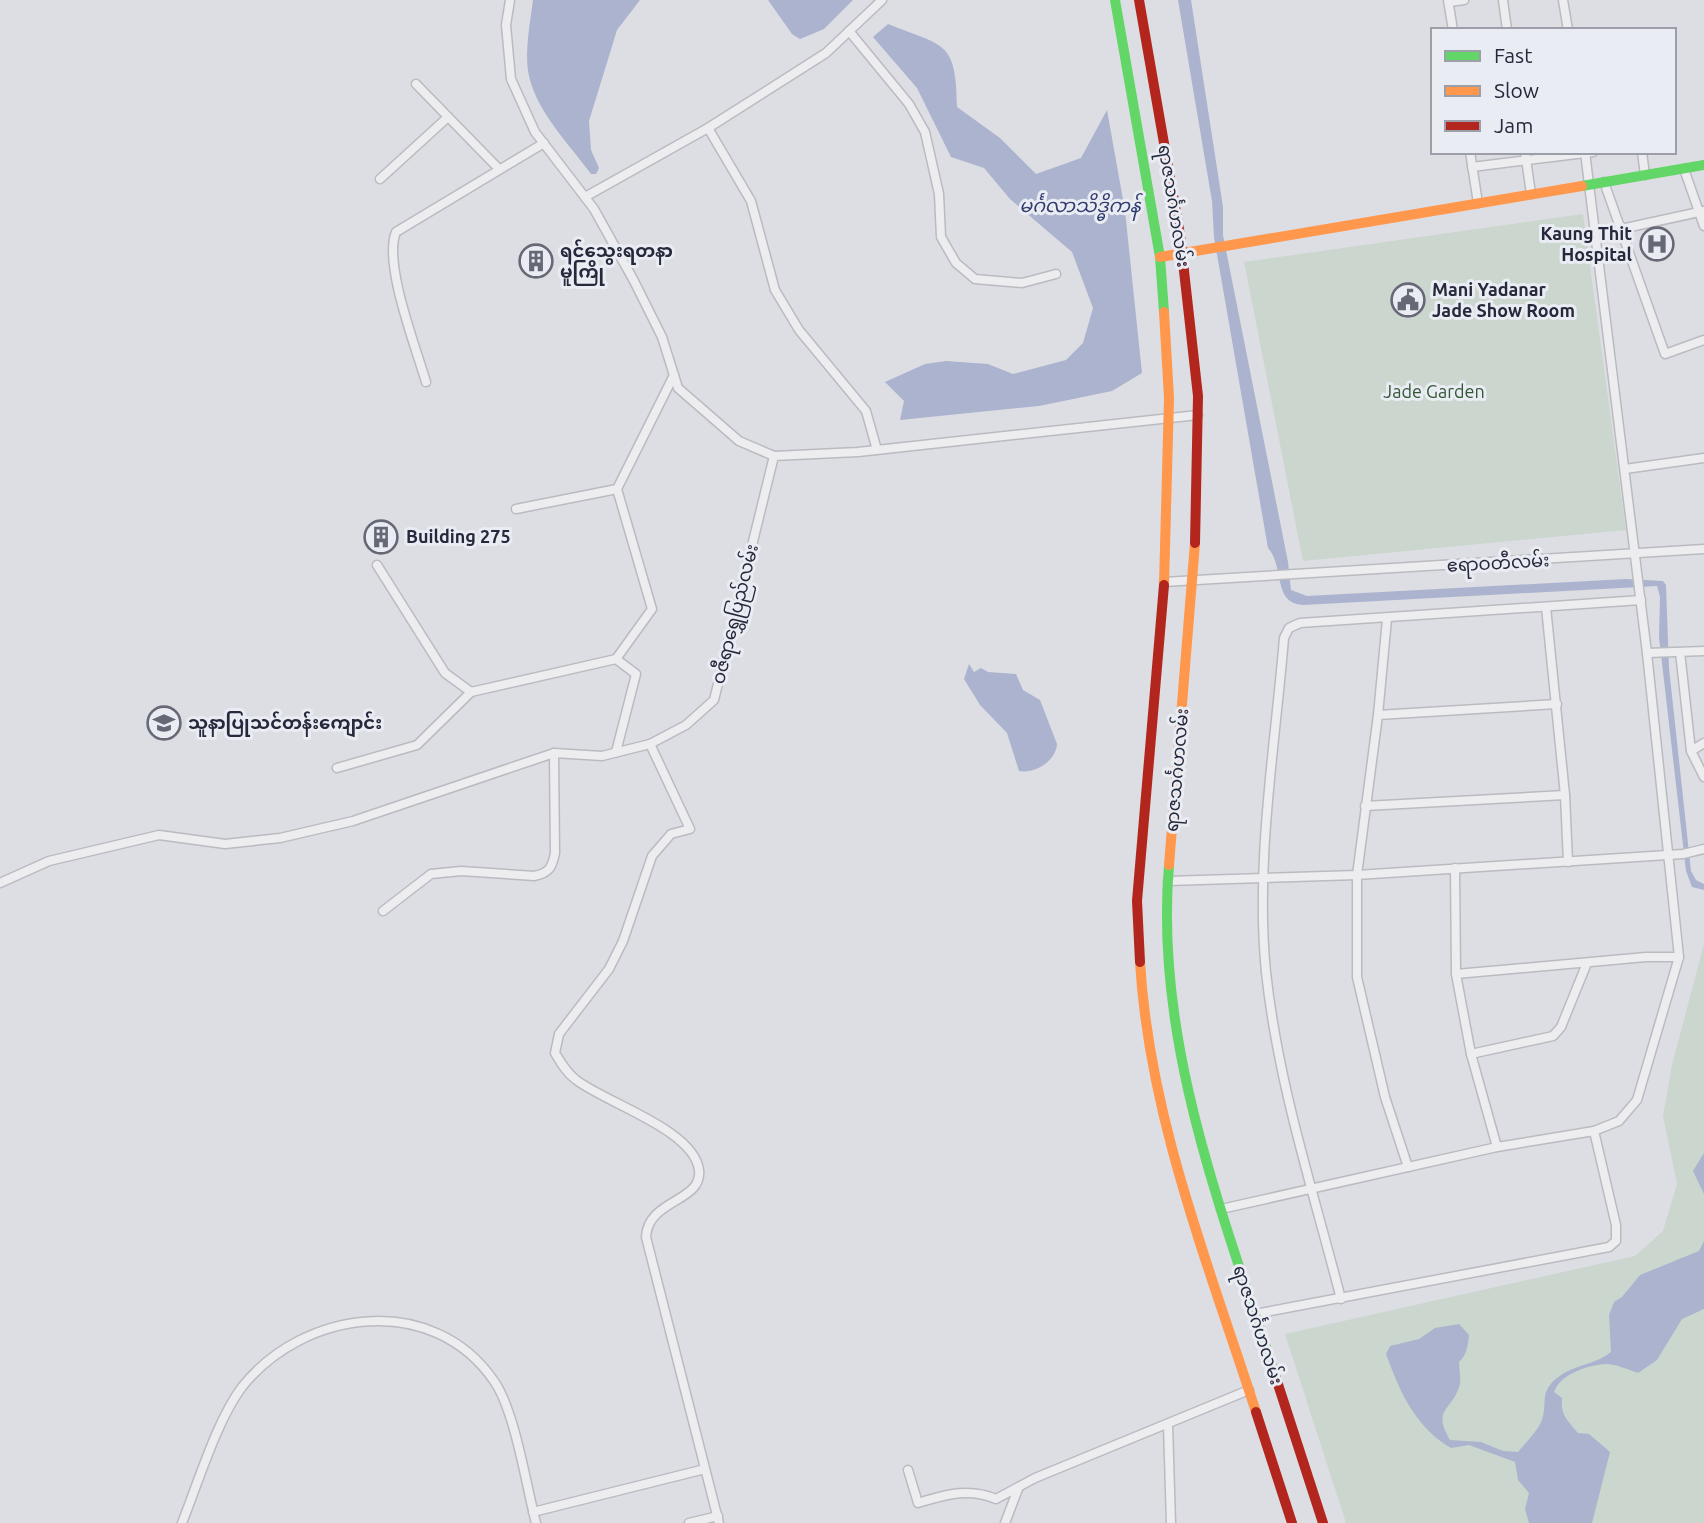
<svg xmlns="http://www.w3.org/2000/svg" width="1704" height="1523" viewBox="0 0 1704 1523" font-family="Ubuntu,'Noto Sans Myanmar',sans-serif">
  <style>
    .green { fill: #cbd6ce }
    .water { fill: #abb3ce }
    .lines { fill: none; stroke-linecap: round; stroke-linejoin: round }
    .street-casing { stroke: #babbc0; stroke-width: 11 }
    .street { stroke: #ededf0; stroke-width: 8 }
    .fast { stroke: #63d668; stroke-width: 10 }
    .slow { stroke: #ff974d; stroke-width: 10 }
    .jam { stroke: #b3261e; stroke-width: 10 }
    .labels { text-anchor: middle; stroke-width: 6; stroke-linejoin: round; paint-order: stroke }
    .street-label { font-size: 18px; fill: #26283b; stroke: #eaecf3 }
    .poi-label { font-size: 18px; font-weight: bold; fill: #26283b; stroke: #eaecf3; text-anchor: start }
    .park-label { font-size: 18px; fill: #335636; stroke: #eaecf3 }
    .water-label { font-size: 19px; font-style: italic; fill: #313d6e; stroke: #eaecf3 }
  </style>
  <rect width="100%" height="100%" fill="#dddee3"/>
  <g class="green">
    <path d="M1583 214 1626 530 1303 561 1244 262Z"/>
    <path d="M1704 944V1523H1346L1285 1334 1635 1256 1663 1231 1677 1184 1663 1116 1672 1065Z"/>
  </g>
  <g class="water">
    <path d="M533 0H640L617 30 589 121 591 150 599 168 596 174H591C569 144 534 109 528 71 525 49 530 23 533 0Z"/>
    <path d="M768 0H853L824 29 800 39 792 34Z"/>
    <path d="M1178 0H1191L1223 207V235L1288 562 1291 590 1307 596 1626 579 1663 581 1666 585 1669 668 1691 871 1696 880 1704 884V890L1692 887 1686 871 1659 637 1660 597 1657 586 1303 605C1272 603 1285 567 1268 548L1214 237 1212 201Z"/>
    <path d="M888 24C945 47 956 40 957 107L1000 138 1036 174 1081 158 1107 110 1125 211 1142 373 1112 391 1039 406 900 420 904 401 885 382 925 364 946 361 988 364 1013 374 1066 360 1083 343 1093 308 1072 252 1010 199 984 168 951 157 917 88 873 37Z"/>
    <path d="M969 664 974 672 981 668 988 672 1016 674 1023 690 1040 700 1057 744C1056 761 1035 774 1019 771L1007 733 980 705 964 679Z"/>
    <path d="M1704 1153V1194L1693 1171Z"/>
    <path d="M1704 1241V1309L1682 1319 1657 1360 1638 1373C1629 1370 1616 1364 1606 1364 1588 1365 1560 1374 1554 1392L1562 1398C1560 1415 1568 1421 1578 1433L1589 1434 1610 1452 1592 1523H1529L1525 1509 1529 1493 1518 1480 1515 1462 1469 1445 1451 1448C1415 1427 1400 1392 1386 1354L1390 1346 1419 1339 1435 1328 1459 1324 1469 1335C1468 1345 1467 1355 1459 1362 1459 1369 1461 1378 1460 1384 1453 1411 1431 1408 1450 1440L1481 1442 1503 1451 1518 1452C1526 1442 1541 1428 1543 1416 1546 1405 1542 1395 1550 1385 1567 1364 1593 1367 1611 1352L1609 1315 1614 1302 1622 1297 1640 1275 1699 1251Z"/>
  </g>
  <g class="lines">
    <defs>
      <g id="street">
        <path d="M510 0 506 25 511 79 535 132 594 209 634 281 662 337 678 388 739 441 774 456"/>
        <path d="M1448 0 1453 30"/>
        <path d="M1503 0 1507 30"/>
        <path d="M1563 0 1568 30"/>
        <path d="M1449 2 1464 0"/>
        <path d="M849 31 909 104 925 132 939 194 941 237 956 263 975 279 1022 283 1056 274"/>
        <path d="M416 84 499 169"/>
        <path d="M708 128 751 201 775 290 799 330 866 411 877 450"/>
        <path d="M1470 152 1478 203"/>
        <path d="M1525 152 1531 194"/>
        <path d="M1642 152 1645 175"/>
        <path d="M1472 167 1593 152"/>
        <path d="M1684 169 1704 226"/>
        <path d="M380 179 448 117"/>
        <path d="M1604 182 1665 354 1704 340"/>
        <path d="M585 197 708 128 826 53 882 0"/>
        <path d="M1621 229 1704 211"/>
        <path d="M426 382C416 348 383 263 396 232L544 143"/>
        <path d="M1625 469 1704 458"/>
        <path d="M516 509 617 489"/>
        <path d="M377 565 445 673 471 692 616 659 636 674 616 752"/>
        <path d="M1164 582 1704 549"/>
        <path d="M1546 607 1565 795 1568 862"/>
        <path d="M1387 619 1378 715 1357 875V977L1385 1097 1408 1167"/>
        <path d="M1680 652 1691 751 1704 777"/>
        <path d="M1647 653 1704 651"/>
        <path d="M616 659 652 609 617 489 674 375"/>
        <path d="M1378 715 1557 704"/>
        <path d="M650 744 690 829 671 834 652 856 623 941 609 969 559 1034 555 1053C561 1063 566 1072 575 1079 603 1102 694 1129 699 1170 703 1202 648 1199 646 1237L719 1523"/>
        <path d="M1691 751 1704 743"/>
        <path d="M337 768 417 745 471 692"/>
        <path d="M1365 806 1565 795"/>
        <path d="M1455 868 1456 974 1471 1054 1497 1147"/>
        <path d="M1168 881 1357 875 1683 854 1704 849"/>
        <path d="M0 883 49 861 159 835 225 844 280 838 353 821 554 753 602 756 650 744 686 725 714 700 774 456 858 452 1198 415"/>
        <path d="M383 911 431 874 461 871 534 876C549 873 552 868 555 853L554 753"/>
        <path d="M1456 974 1646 957H1679"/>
        <path d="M1471 1054 1553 1036 1561 1027 1587 963"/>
        <path d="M1221 1209 1497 1147 1594 1131 1619 1121 1637 1100 1679 957 1647 653 1585 152"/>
        <path d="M1341 1299C1313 1190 1278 1084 1266 972 1255 862 1275 748 1284 638L1289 628 1300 623 1641 600"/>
        <path d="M1255 1314 1609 1247 1616 1241V1225L1594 1131"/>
        <path d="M1168 1425 1171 1523"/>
        <path d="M908 1470 918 1503C945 1495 969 1487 996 1499L1035 1478 1249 1390"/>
        <path d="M533 1512 705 1469"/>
        <path d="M182 1523C198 1483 217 1420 242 1387 304 1309 433 1292 494 1381 515 1411 526 1485 536 1523"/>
        <path d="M689 1523 718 1516"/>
        <path d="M1005 1523 1018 1489"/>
      </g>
    </defs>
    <use href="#street" class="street-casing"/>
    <use href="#street" class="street"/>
    <g class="fast">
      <path d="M1115 0 1160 257 1164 312"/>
      <path d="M1582 186 1704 165"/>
      <path d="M1169 865C1154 1039 1221 1209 1274 1372"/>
    </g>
    <g class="slow">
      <path d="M1160 257 1582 186"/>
      <path d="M1164 312 1169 398 1164 585"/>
      <path d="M1169 865 1195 543"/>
      <path d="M1140 962C1149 1117 1209 1266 1256 1412"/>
    </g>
    <g class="jam">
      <path d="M1139 0 1180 235 1198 396 1195 543"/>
      <path d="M1140 962 1137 901 1164 585"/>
      <path d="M1274 1372 1323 1523"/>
      <path d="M1256 1412 1292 1523"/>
    </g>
  </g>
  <defs>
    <symbol id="hospital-ring" viewBox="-11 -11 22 22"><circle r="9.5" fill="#eaecf3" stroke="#666876" stroke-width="1.5"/><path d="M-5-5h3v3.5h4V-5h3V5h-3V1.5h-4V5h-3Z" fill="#666876"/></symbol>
    <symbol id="building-ring" viewBox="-11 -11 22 22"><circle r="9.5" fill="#eaecf3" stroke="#666876" stroke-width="1.5"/><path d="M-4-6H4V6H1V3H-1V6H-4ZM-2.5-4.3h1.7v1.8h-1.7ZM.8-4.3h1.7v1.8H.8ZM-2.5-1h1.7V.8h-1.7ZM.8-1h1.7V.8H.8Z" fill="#666876"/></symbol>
    <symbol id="civic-ring" viewBox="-11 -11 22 22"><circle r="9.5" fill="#eaecf3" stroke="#666876" stroke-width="1.5"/><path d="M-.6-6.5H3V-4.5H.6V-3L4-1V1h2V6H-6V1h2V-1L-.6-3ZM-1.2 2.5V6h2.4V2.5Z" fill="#666876"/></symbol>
    <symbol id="school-ring" viewBox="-11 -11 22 22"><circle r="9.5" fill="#eaecf3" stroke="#666876" stroke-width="1.5"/><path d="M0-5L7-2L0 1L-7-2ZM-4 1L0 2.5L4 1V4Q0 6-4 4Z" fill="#666876"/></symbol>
  </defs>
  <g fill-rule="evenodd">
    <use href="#hospital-ring" x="1638" y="225" width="38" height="38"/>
    <use href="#building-ring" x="517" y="242" width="38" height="38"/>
    <use href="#civic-ring" x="1389" y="281" width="38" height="38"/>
    <use href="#building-ring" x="362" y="518" width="38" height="38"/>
    <use href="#school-ring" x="145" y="704" width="38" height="38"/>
  </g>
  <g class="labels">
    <g class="street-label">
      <text transform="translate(1174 206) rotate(81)" y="6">ရာဇသင်္ဂဟလမ်း</text>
      <text transform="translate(1498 563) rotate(-3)" y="6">ဧရာဝတီလမ်း</text>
      <text transform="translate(735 614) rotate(-76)" y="6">ဝဇီရာရွှေပြည်လမ်း</text>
      <text transform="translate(1177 770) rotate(-85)" y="6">ရာဇသင်္ဂဟလမ်း</text>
      <text transform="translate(1258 1325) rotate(72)" y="6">ရာဇသင်္ဂဟလမ်း</text>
    </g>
    <g class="poi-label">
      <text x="1632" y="240" text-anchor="end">Kaung Thit<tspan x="1632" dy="21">Hospital</tspan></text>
      <text x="560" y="257">ရင်သွေးရတနာ<tspan x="560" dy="21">မူကြို</tspan></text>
      <text x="1432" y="296">Mani Yadanar<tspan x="1432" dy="21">Jade Show Room</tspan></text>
      <text x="406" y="543">Building 275</text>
      <text x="188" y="729">သူနာပြုသင်တန်းကျောင်း</text>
    </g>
    <g class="park-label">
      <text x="1434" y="398">Jade Garden</text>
    </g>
    <g class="water-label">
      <text x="1080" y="212">မင်္ဂလာသိဒ္ဓိကန်</text>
    </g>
  </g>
  <rect x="1431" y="28" width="245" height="126" fill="#eaecf3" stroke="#9c9ea9" stroke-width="2"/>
  <rect x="1445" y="51" width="35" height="10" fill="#63d668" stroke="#9c9ea9" stroke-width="2"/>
  <text x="1494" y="63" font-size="21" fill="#26283b">Fast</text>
  <rect x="1445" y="86" width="35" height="10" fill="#ff974d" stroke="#9c9ea9" stroke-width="2"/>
  <text x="1494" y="98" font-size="21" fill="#26283b">Slow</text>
  <rect x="1445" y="121" width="35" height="10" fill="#b3261e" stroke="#9c9ea9" stroke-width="2"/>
  <text x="1494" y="133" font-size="21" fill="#26283b">Jam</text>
</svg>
